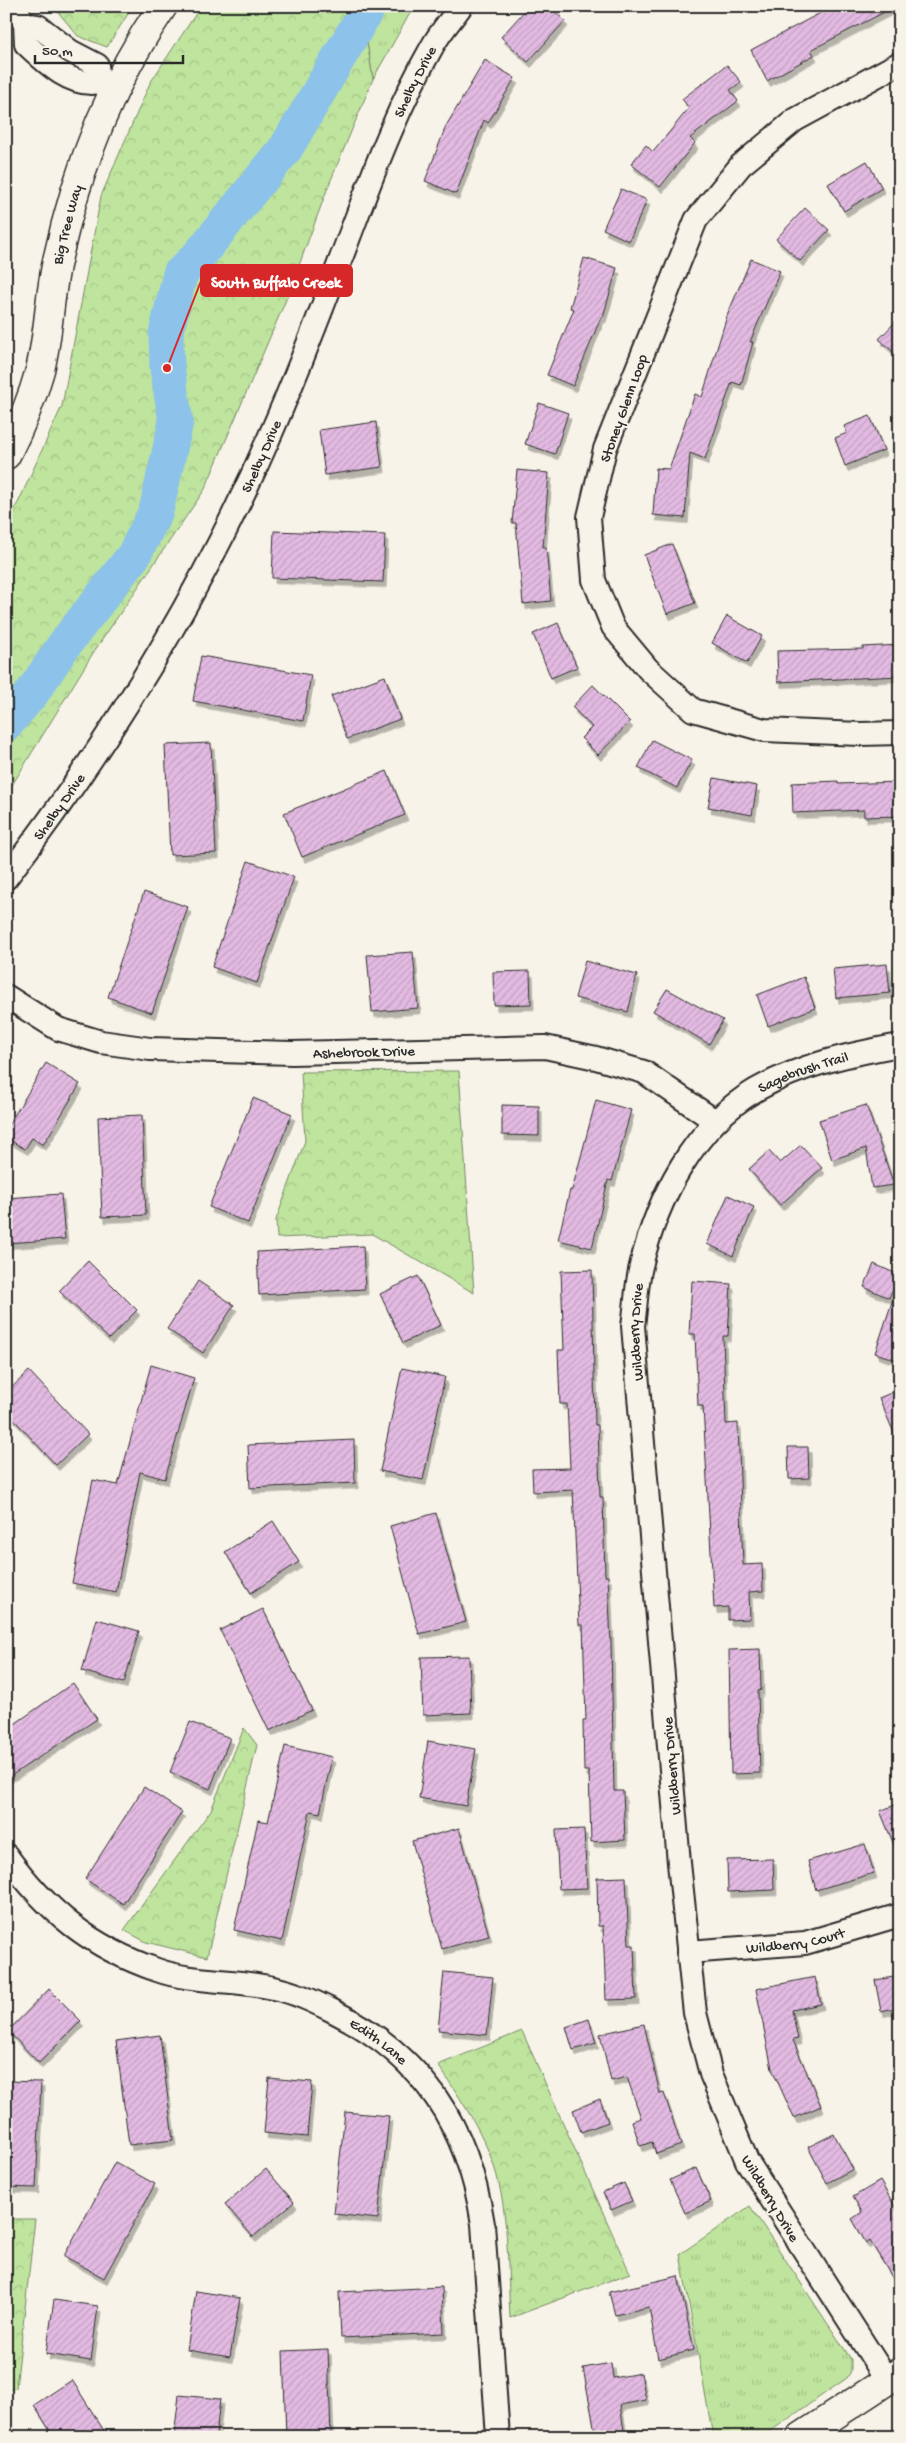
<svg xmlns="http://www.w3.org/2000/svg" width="906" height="2443" viewBox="0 0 906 2443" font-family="'Gochi Hand',sans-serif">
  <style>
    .grass { fill: url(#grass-tufts); stroke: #758864 }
    .forest { fill: url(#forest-crowns); stroke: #758864 }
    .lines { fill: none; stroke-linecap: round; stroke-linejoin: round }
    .river { stroke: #8dc2ea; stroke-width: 35 }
    .building { fill: url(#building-hatch); stroke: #2b2b2b; filter: url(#shadow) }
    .street-casing { stroke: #2b2b2b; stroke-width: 26 }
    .secondary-casing { stroke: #2b2b2b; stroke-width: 31 }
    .street { stroke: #f7f3e8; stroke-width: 22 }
    .secondary { stroke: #f7f3e8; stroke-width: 28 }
    .labels { text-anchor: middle; stroke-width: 4; stroke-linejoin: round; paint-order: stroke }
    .street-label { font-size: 15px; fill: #2b2b2b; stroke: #f7f3e8 }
    .leader { fill: none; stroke: #d62828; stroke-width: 2 }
    .callout-dot { fill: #d62828; stroke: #f7f3e8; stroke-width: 2 }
    .callout { fill: #d62828; stroke: #d62828; stroke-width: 2 }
    .callout-label { font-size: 16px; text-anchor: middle; font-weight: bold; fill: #fff }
  </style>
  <defs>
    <pattern id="grass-tufts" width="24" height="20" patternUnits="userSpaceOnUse" patternTransform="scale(1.25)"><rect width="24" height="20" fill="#bfe49e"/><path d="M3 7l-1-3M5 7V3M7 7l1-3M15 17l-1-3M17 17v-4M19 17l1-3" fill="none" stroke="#a4c488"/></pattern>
    <pattern id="forest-crowns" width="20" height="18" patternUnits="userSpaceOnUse" patternTransform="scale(1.25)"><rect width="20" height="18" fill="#bfe49e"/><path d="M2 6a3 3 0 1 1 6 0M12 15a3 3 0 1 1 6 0" fill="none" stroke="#a4c488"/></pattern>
    <pattern id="building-hatch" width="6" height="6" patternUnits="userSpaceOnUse" patternTransform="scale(1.25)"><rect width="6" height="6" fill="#e3bae2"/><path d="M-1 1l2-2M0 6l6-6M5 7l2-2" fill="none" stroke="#c3a0c2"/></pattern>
    <filter id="shadow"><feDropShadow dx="3" dy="5.5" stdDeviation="0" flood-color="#0004"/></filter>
  </defs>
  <rect width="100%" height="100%" fill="#f7f3e8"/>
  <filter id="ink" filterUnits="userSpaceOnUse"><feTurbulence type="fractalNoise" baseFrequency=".02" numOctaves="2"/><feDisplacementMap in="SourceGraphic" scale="10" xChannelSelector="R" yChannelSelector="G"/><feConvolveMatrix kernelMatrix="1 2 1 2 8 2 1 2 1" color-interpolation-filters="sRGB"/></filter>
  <g filter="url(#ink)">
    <g class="grass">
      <path d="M361 6H414L373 79Z"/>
      <path d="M750 2206 851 2359V2371L847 2378 762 2437H713L680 2254Z"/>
    </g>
    <g class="forest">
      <path d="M53 6H133L107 47 78 36Z"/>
      <path d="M201 6H361L373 79 328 187 288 295 205 489 93 653 6 795V521L18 503 62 406 101 196 150 83Z"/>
      <path d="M459 1071 474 1293 372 1234 277 1238 276 1220 305 1141 301 1072Z"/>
      <path d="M244 1728 257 1745 207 1957 146 1942 124 1930 211 1810Z"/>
      <path d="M522 2031 630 2273 510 2318C507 2265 510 2205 490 2155 477 2123 457 2093 438 2065Z"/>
      <path d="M6 2219H35L16 2388 6 2391Z"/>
    </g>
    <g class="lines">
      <path class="river" d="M6 724 32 693 64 645 134 555 156 511 176 422 167 368 166 334 180 274 200 254 286 148 369 6"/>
    </g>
    <g class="building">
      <path d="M529 6H549L565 21 528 62 501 37Z"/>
      <path d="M819 6H896L811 50 814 55 767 81 751 50 822 12Z"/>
      <path d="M485 60 515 78 488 123 484 120 456 194 425 181 446 126Z"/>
      <path d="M727 65 741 82 730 90 738 101 690 138 695 143 660 187 631 164 646 145 653 152 689 108 682 99Z"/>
      <path d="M867 161 882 188 844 211 828 184Z"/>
      <path d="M621 189 647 200 629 241 603 229Z"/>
      <path d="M805 208 829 230 800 261 776 239Z"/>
      <path d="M584 258 617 268 603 317H601L573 386 547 375 574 309 570 308Z"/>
      <path d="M751 259 780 271 750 342H753L741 385 732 382 705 459 690 453 685 518 653 515 656 468 669 469 695 394 702 397 727 316Z"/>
      <path d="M900 317V358L879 339Z"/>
      <path d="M539 403 568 413 555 454 525 444Z"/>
      <path d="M870 416 884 450 845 466 835 438 847 433 844 426Z"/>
      <path d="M376 422 382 467 325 475 319 430Z"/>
      <path d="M517 470 549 473 543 547H546L551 601 523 604 516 523H512Z"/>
      <path d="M274 531 385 535 383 582 272 578Z"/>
      <path d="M672 544 695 603 667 614 644 555Z"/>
      <path d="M727 616 762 636 747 663 712 643Z"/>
      <path d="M558 623 577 667 551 678 533 634Z"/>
      <path d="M900 645V676L778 682 777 651 863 649V647Z"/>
      <path d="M201 656 311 675 303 721 193 701Z"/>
      <path d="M385 676 400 719 347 739 331 696Z"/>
      <path d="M593 685 630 722 598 755 581 738 592 727 572 707Z"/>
      <path d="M652 740 692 760 677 788 638 768Z"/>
      <path d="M211 743 216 853 170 855 165 745Z"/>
      <path d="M387 771 405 815 302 857 284 813Z"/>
      <path d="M714 778 757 786 752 815 708 807Z"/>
      <path d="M838 781V784L900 782V816L864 817V810L793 813 792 783Z"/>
      <path d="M248 861 294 877 257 983 212 967Z"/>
      <path d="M144 892 188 907 152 1013 108 997Z"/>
      <path d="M413 952 418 1008 372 1012 367 955Z"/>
      <path d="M585 961 637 975 628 1012 575 998Z"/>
      <path d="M887 964 890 993 836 998 833 969Z"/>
      <path d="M530 971 531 1004 494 1005 493 972Z"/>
      <path d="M804 977 815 1008 768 1026 757 995Z"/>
      <path d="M667 989 723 1020 709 1044 653 1011Z"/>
      <path d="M46 1063 80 1084 43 1145 32 1138 25 1149 6 1138V1129Z"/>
      <path d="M253 1098 292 1114 248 1223 209 1207Z"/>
      <path d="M596 1100 631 1110 612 1181 608 1180 592 1248 558 1240 570 1190H572Z"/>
      <path d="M502 1105 539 1106V1136L502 1135Z"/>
      <path d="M866 1105 869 1113 894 1185 872 1188 866 1148 832 1160 819 1120Z"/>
      <path d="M142 1115 146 1215 102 1217 98 1117Z"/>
      <path d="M801 1145 822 1168 780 1205 749 1169 769 1151 780 1163Z"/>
      <path d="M61 1194 65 1239 6 1243V1198Z"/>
      <path d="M728 1195 754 1207 733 1256 707 1244Z"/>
      <path d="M363 1246 365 1289 259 1295 257 1252Z"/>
      <path d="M88 1261 137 1310 109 1339 59 1291Z"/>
      <path d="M874 1264 899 1275 889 1298 864 1287Z"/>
      <path d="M592 1270 595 1425H598L600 1497H603L605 1576H608L611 1644 614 1791H623L625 1840 591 1842 589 1771H584L583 1720H586L583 1625H579L573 1490 533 1492 532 1469 570 1468 567 1404H560L558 1350H564L561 1271Z"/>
      <path d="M418 1276 441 1325 403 1343 380 1294Z"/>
      <path d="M198 1281 234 1305 203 1353 167 1329Z"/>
      <path d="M692 1281 731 1284 728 1336H723L726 1424 738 1423 743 1565 762 1564 763 1591 749 1592 750 1619 728 1620V1607L714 1608 703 1406H698L695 1334H689Z"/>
      <path d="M897 1287 900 1288V1361L875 1353Z"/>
      <path d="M151 1365 194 1378 165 1479 140 1472 116 1592 72 1583 93 1480 118 1485Z"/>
      <path d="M402 1368 445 1377 423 1480 380 1471Z"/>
      <path d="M29 1371 88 1434 56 1465 6 1411V1393Z"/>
      <path d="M900 1389V1447L879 1398Z"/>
      <path d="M354 1440 355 1483 250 1488 248 1445Z"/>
      <path d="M788 1447H808L809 1478 789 1479Z"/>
      <path d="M436 1513 466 1622 419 1634 390 1526Z"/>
      <path d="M273 1521 299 1562 251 1593 225 1552Z"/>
      <path d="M263 1609 312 1710 269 1731 220 1630Z"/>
      <path d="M97 1619 139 1631 124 1683 82 1671Z"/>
      <path d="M760 1649 761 1690 758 1691 760 1773 731 1774 729 1650Z"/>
      <path d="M469 1656 471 1713 423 1715 421 1657Z"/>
      <path d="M73 1683 97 1719 6 1779V1730Z"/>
      <path d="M190 1722 230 1738 210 1789 170 1772Z"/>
      <path d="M428 1741 476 1749 466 1806 419 1798Z"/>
      <path d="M285 1746 332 1757 320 1813 310 1811 282 1941 234 1930 258 1820 268 1822Z"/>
      <path d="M144 1787 182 1812 123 1904 85 1879Z"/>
      <path d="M900 1803V1857H899L880 1811Z"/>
      <path d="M459 1828 489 1936 442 1949 412 1841Z"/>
      <path d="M584 1829 587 1888 559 1889 556 1830Z"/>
      <path d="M865 1844 874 1873 816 1890 808 1861Z"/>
      <path d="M773 1859 774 1890 728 1892 727 1860Z"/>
      <path d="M626 1877 629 1945H634L636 1999 606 2000 603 1926H598L597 1878Z"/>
      <path d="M444 1972 493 1977 487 2035 438 2030Z"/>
      <path d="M900 1976V2007L881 2011 875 1980Z"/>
      <path d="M815 1977 821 2004 792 2010 798 2039 793 2040 821 2106 794 2118 772 2069 756 1989Z"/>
      <path d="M49 1989 81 2021 39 2063 8 2031Z"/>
      <path d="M589 2019 596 2043 573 2050 566 2027Z"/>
      <path d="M644 2024 660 2094 664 2093 681 2145 656 2154 652 2142 640 2146 632 2121 641 2118 627 2077 611 2081 600 2034Z"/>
      <path d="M160 2035 173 2140 129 2145 116 2041Z"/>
      <path d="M269 2078 312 2082 307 2137 264 2133Z"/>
      <path d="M6 2081 41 2082 36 2188 6 2187Z"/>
      <path d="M600 2099 608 2122 581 2132 573 2110Z"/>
      <path d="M345 2112 389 2116 378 2219 334 2214Z"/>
      <path d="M834 2134 853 2169 827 2183 808 2147Z"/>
      <path d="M115 2162 155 2184 104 2278 64 2256Z"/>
      <path d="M696 2168 711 2201 685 2213 670 2180Z"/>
      <path d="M266 2169 294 2202 253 2237 225 2204Z"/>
      <path d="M880 2181 900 2215V2290L870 2241 866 2243 852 2219 862 2212 853 2197Z"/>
      <path d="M624 2183 632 2201 611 2210 603 2192Z"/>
      <path d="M678 2276 694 2350 658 2359 649 2307 615 2315 609 2292Z"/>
      <path d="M442 2287 444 2333 341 2338 339 2292Z"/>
      <path d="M196 2291 240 2298 230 2357 187 2350Z"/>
      <path d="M54 2300 98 2306 91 2361 46 2354Z"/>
      <path d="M328 2349 331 2437H286L283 2351Z"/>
      <path d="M611 2363 613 2378 641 2373 646 2400 620 2405 625 2437H596L583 2368Z"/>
      <path d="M72 2380 108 2437H54L34 2405Z"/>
      <path d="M179 2395 220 2399 216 2437H174Z"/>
    </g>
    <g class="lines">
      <defs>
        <g id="street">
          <path d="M14 6 25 24 26 44C45 62 71 88 99 82L113 91"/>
          <path d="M25 24 38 26 70 51 97 65 99 82"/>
          <path d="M900 63 795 120 741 165 696 220 605 449 589 517 594 580 613 627 648 669 693 710 764 730 860 734 900 733"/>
          <path id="s1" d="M6 878C111 741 203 590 272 431 302 363 328 293 354 224 377 163 400 103 432 47 440 32 452 19 461 6"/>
          <path id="s2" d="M6 996 58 1029 101 1042 150 1049 292 1053 545 1047 596 1058 644 1072 715 1121"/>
          <path id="s3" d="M6 1855C47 1911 90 1947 157 1970 193 1983 235 1979 273 1988 294 1992 313 2001 333 2011 423 2056 468 2126 483 2224L498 2437"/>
          <path id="s4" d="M688 1952 805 1943 900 1915"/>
          <path id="s5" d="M887 2380 747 2161 711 2074 695 2013 679 1863 633 1326C636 1307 636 1286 641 1266 657 1199 694 1126 756 1090 800 1065 850 1054 900 1045"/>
        </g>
        <g id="secondary">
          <path id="s6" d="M6 455C20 428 32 399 40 370 49 334 49 297 57 261 77 169 110 83 163 6"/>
          <path d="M801 2437 900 2372"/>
        </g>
      </defs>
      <use href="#street" class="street-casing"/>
      <use href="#secondary" class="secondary-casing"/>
      <use href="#street" class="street"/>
      <use href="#secondary" class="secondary"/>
    </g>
  </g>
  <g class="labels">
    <g class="street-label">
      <text dy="5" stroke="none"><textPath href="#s1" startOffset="899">Shelby Drive</textPath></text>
      <text dy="5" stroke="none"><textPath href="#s6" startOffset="240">Big Tree Way</textPath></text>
      <text transform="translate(623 408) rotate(-70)" y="5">Stoney Glenn Loop</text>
      <text dy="5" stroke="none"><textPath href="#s1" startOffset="494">Shelby Drive</textPath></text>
      <text dy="5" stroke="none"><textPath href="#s1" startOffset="89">Shelby Drive</textPath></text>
      <text dy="5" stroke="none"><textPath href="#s2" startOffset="370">Ashebrook Drive</textPath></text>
      <text dy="5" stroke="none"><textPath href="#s5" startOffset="1434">Sagebrush Trail</textPath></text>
      <text dy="5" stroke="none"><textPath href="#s5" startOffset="1101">Wildberry Drive</textPath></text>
      <text transform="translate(671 1766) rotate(-95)" y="5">Wildberry Drive</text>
      <text dy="5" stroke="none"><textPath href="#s4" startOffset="108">Wildberry Court</textPath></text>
      <text dy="5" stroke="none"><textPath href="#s3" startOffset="430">Edith Lane</textPath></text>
      <text transform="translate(771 2198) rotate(59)" y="5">Wildberry Drive</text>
    </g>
  </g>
  <path class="leader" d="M167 368L201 281"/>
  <circle class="callout-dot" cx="167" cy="368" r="5"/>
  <rect class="callout" x="201" y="265" width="151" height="31" rx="5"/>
  <g class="callout-label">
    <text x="276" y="287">South Buffalo Creek</text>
  </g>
  <rect width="906" height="2443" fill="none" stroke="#f7f3e8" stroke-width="25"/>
  <rect x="12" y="12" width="881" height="2418" fill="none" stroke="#2b2b2b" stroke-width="2" filter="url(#ink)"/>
  <path d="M35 55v8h148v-8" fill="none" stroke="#2b2b2b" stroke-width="2.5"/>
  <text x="42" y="55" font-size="15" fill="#2b2b2b" stroke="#f7f3e8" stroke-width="4" paint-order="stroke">50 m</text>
</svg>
